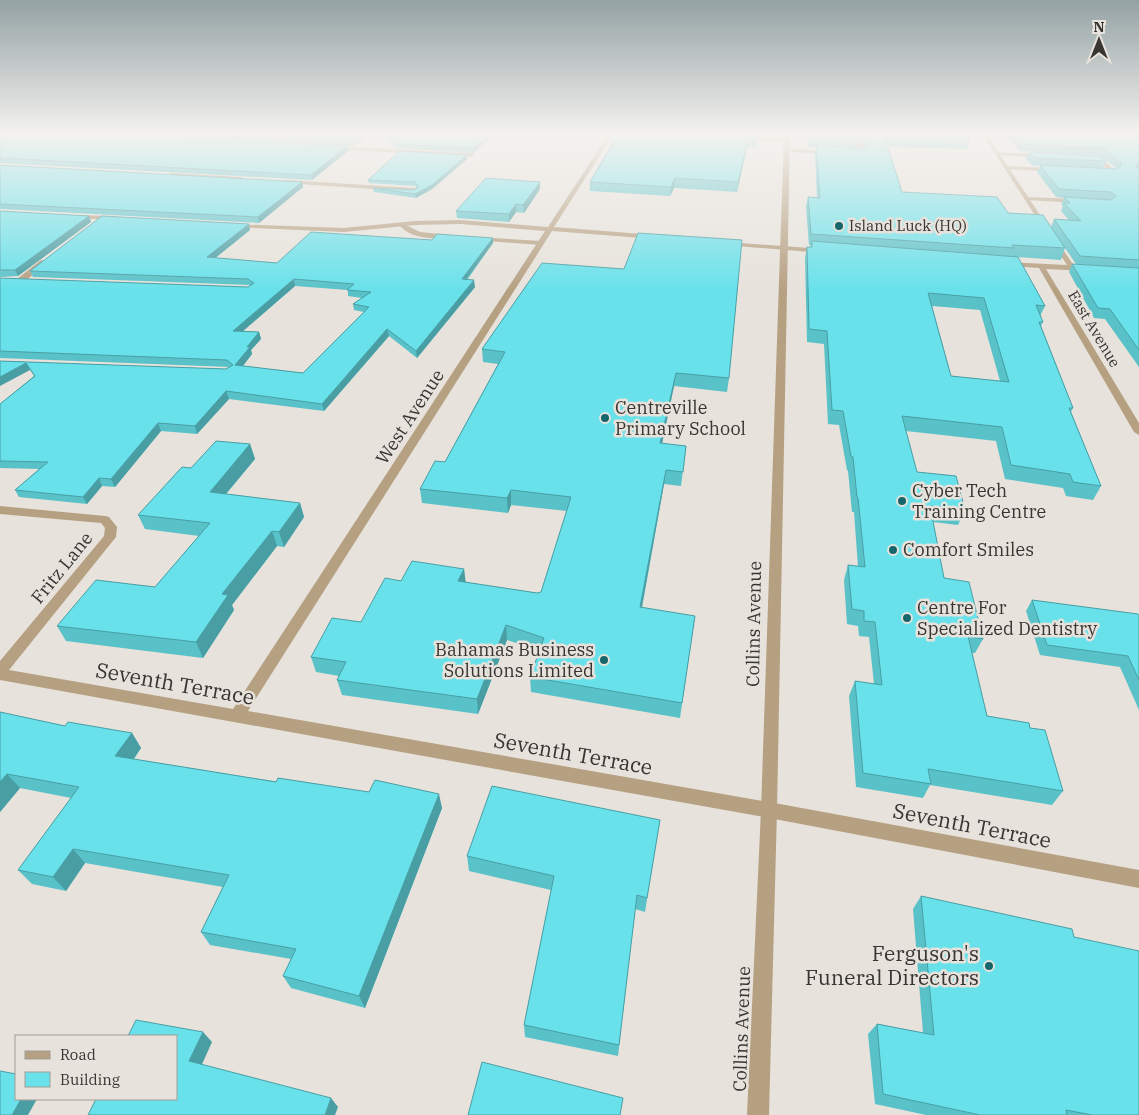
<svg xmlns="http://www.w3.org/2000/svg" width="1139" height="1115" viewBox="0 0 1139 1115" font-family="'IBM Plex Serif',serif">
  <style>
    .lines { fill: none; stroke-linecap: round; stroke-linejoin: round }
    .service { fill: #b6a082; fill-rule: evenodd }
    .minor { fill: #b6a082; fill-rule: evenodd }
    .tertiary { fill: #b6a082; fill-rule: evenodd }
    .wall { fill: #59c2c9; fill-rule: evenodd }
    .shaded-wall { fill: #499ea4 }
    .building { fill: #68e1ea; stroke: #499ea4; fill-rule: evenodd }
    .poi-dot { fill: #16656a; stroke: #e7e2db; stroke-width: 2 }
    .labels { text-anchor: middle; stroke-width: 5; stroke-linejoin: round; paint-order: stroke }
    .far-poi-label { font-size: 15px; fill: #383633; stroke: #e7e2db; text-anchor: start }
    .far-street-label { font-size: 15px; fill: #383633; stroke: #e7e2db }
    .poi-label { font-size: 18px; fill: #383633; stroke: #e7e2db; text-anchor: start }
    .street-label { font-size: 18px; fill: #383633; stroke: #e7e2db }
    .near-street-label { font-size: 21px; fill: #383633; stroke: #e7e2db }
    .near-poi-label { font-size: 21px; fill: #383633; stroke: #e7e2db; text-anchor: end }
  </style>
  <rect width="100%" height="100%" fill="#e7e2db"/>
  <g class="lines">
    <g class="service">
      <path d="M825 135H844L861 140 867 152 860 156 849 155V153L861 151 857 142Z"/>
      <path d="M740 137 787 138 790 140 787 142 742 140Z"/>
      <path d="M784 148 831 151 834 153 831 155 786 151Z"/>
      <path d="M995 152 1044 154 1047 156 1044 158 997 155Z"/>
      <path d="M1089 156 1101 158 1117 172 1103 174V172L1109 171 1097 160 1087 159Z"/>
      <path d="M1004 166 1055 168 1058 170 1055 172 1006 169Z"/>
      <path d="M1024 197 1079 199 1082 201 1079 203 1026 200Z"/>
      <path d="M400 224H404L420 232 451 235 454 237 451 239C433 238 412 240 399 225Z"/>
      <path d="M476 237 541 241 544 243 541 245 474 240 473 239Z"/>
    </g>
    <g class="minor">
      <path d="M608 135H613L554 227 654 235 657 237 654 239 552 231 248 711 769 802 1139 870V888L769 818 0 680V661L104 536 105 528 101 523 0 514V506L105 516 109 517 117 527 116 537 9 670 233 709 545 231 460 224 415 225 344 232 232 227 229 225 230 224 344 228 415 221 460 220 548 227Z"/>
      <path d="M983 135H987L1074 266 1087 267 1091 269 1087 271 1046 269 1139 423V435L1134 432 1039 268 1008 266 1004 264 1008 262 1067 265Z"/>
      <path d="M328 146 472 153 475 155 472 157 330 149Z"/>
      <path d="M171 173 241 177 244 179 241 181 169 176Z"/>
      <path d="M286 180 415 188 418 190 415 192 284 183Z"/>
      <path d="M70 215 117 216 120 218 117 220 72 218 70 217Z"/>
      <path d="M726 242 823 249 827 251 823 253 724 245 723 244Z"/>
      <path d="M41 260 48 262 23 283H17V279Z"/>
    </g>
    <path class="tertiary" d="M784 135H790L777 810 769 1115H747L761 810Z"/>
  </g>
  <g class="wall">
    <path d="M0 135 348 151 312 180 0 163Z"/>
    <path d="M173 135H368L354 146Z"/>
    <path d="M384 135H494L473 153 396 148Z"/>
    <path d="M808 135H967L970 140 968 149 888 147 902 192 1008 213 1051 227 1054 219 1069 220 1061 211 1063 206 1061 204 1064 198 1056 197 1037 172 1040 166 1032 165 1026 159 1029 152 1106 161 1103 168H1116L1099 155 1020 151 1006 135H1139V367L1105 319 1094 318 1069 272 1072 264H1076L1065 248 1061 260 1018 257 1045 306 1040 316 1043 322 1041 326 1073 408 1071 412 1101 486 1093 500 1066 496 1063 488 1005 479 996 441 906 431 917 472 965 510 958 525 933 522 944 578 983 639 975 653H972L987 716 1030 728 1063 791 1052 805 930 785 923 798 856 787 849 696 855 681 874 684 869 637 859 636 858 626 847 624 844 580 848 565 858 567 854 512H852L848 471 847 470 839 425 828 424 824 344 807 342 805 258 807 247H810L811 245H809L806 207 808 197 817 198 815 154 816 147H808ZM859 140H860L865 147 862 149 858 148ZM932 306 980 310 1000 381 951 376Z"/>
    <path d="M757 138 756 147H747L737 192 674 188 670 196 590 191V182L612 143Z"/>
    <path d="M467 159 432 189 416 198 374 192 373 188 414 190 417 188 415 186 369 183 368 180Z"/>
    <path d="M0 165 302 182 303 187 259 223 0 209Z"/>
    <path d="M540 189 524 213 516 212 509 222 457 218 456 211Z"/>
    <path d="M0 211 89 216 91 222 18 276 0 277Z"/>
    <path d="M250 230 215 258 277 263 493 243 467 280 475 287 417 358 389 336 324 411 229 399 197 434 161 431 115 487 102 486 87 504 19 497 15 490 39 469 0 468V404L34 376 30 370 0 361 226 369 229 367 0 358V278L248 287 250 285 33 277 30 271ZM295 286 348 290V296L362 298 353 304 354 310 364 312 303 373 243 366 252 354 251 350 261 339 259 332 243 331Z"/>
    <path d="M482 349 729 378 727 392 674 386 662 444 686 446 681 486 664 484 642 608 695 616 680 718 531 692 530 677 539 651 507 640 478 714 342 695 337 680 339 676 316 672 311 657 361 622 401 581 464 569 465 582 537 593 541 592 567 511 511 505 508 513 422 503 420 489 445 462 498 364 483 362Z"/>
    <path d="M250 444 255 459 226 494 300 503 304 517 284 547 277 546 232 605 234 610 203 658 66 641 57 626 155 587 199 536 145 529 138 515 191 468Z"/>
    <path d="M1032 600 1139 615V710L1120 667 1040 655 1026 611Z"/>
    <path d="M0 712 65 726 132 733 141 748 134 759 442 808 365 1008 291 988 283 976 291 959 210 945 201 932 223 887 85 863 66 891 32 884 18 870 71 798 20 788 0 812Z"/>
    <path d="M660 820 645 912 635 909 618 1056 525 1037 524 1025 551 890 469 871 467 856Z"/>
    <path d="M921 896 1074 937 1139 1115H926L875 1104 868 1034 877 1024 923 1033 913 909Z"/>
  </g>
  <g class="shaded-wall">
    <path d="M361 135H368L354 146V141Z"/>
    <path d="M489 135H494L473 153V148Z"/>
    <path d="M748 139 747 147 737 192 738 182Z"/>
    <path d="M347 146 348 151 312 180 311 175Z"/>
    <path d="M467 155V159L432 189 416 198 415 194Z"/>
    <path d="M675 178 674 188 670 196 671 187Z"/>
    <path d="M302 182 303 187 259 223 258 217Z"/>
    <path d="M540 182V189L524 213 523 205Z"/>
    <path d="M516 204V212L509 222V214Z"/>
    <path d="M89 216 91 222 18 276 15 270Z"/>
    <path d="M249 224 250 230 209 263 207 257Z"/>
    <path d="M493 238V243L462 285V279Z"/>
    <path d="M294 279 295 286 235 338 233 331Z"/>
    <path d="M474 280 475 287 417 358 416 351Z"/>
    <path d="M387 329 389 336 324 411 322 404Z"/>
    <path d="M259 332 261 339 251 350 252 354 238 372 235 365 247 347Z"/>
    <path d="M26 363 30 370 0 386V377Z"/>
    <path d="M676 373 674 386 659 458 660 443Z"/>
    <path d="M226 391 229 399 197 434 195 426Z"/>
    <path d="M158 423 161 431 115 487 111 479Z"/>
    <path d="M250 444 255 459 215 507 210 492Z"/>
    <path d="M666 470 664 484 639 622 640 607Z"/>
    <path d="M99 478 102 486 87 504 83 497Z"/>
    <path d="M511 490V505L508 513 507 498Z"/>
    <path d="M300 503 304 517 284 547 279 532Z"/>
    <path d="M272 531 277 546 232 605 234 610 203 658 196 642 222 594Z"/>
    <path d="M464 569 466 584 458 581Z"/>
    <path d="M506 625 507 640 478 714 477 699Z"/>
    <path d="M132 733 141 748 125 771 115 756Z"/>
    <path d="M7 774 20 788 0 812V782Z"/>
    <path d="M439 794 442 808 365 1008 359 996Z"/>
    <path d="M73 849 85 863 66 891 53 877Z"/>
    <path d="M203 1032 212 1042 199 1071 189 1061Z"/>
    <path d="M331 1098 338 1107 335 1115H325Z"/>
    <path d="M21 1099H37L28 1115H12Z"/>
  </g>
  <g class="building">
    <path d="M0 135H157L347 146 311 175 0 158Z"/>
    <path d="M249 135H361L354 141Z"/>
    <path d="M388 135H489L473 148 395 144Z"/>
    <path d="M618 135H757V138L748 139 738 182 675 178 671 187 590 182Z"/>
    <path d="M810 135H855L859 140 810 138Z"/>
    <path d="M865 135H967L970 140 885 138 902 192 997 197 1008 213 1043 215 1065 248 1012 245 1014 248 811 234 808 197 820 198 816 145 862 149 871 143Z"/>
    <path d="M1014 135H1139V163H1138L1136 167 1139 168V260L1080 256 1054 219 1081 221 1064 203H1070L1064 197 1111 200 1116 196 1111 192 1059 189 1040 165 1117 169 1121 166V163L1102 148 1022 144Z"/>
    <path d="M400 151 467 155 432 185 415 194 373 188 414 190 419 187 415 182 368 180Z"/>
    <path d="M1029 152 1100 156 1106 161 1034 158Z"/>
    <path d="M0 165 302 182 258 217 0 204Z"/>
    <path d="M486 178 540 182 523 205 516 204 509 214 456 211Z"/>
    <path d="M0 211 89 216 15 270H0Z"/>
    <path d="M102 216 249 224 207 257 277 263 311 232 432 240 437 234 493 238 462 279 474 280 416 351 387 329 322 404 226 391 195 426 158 423 111 479 99 478 83 497 15 490 48 462 0 461V404L35 376 26 363 0 377V361L226 369 233 365 227 360 0 351V278L248 287 254 283 248 279 30 271ZM294 279 354 284 347 290 371 292 353 304 369 307 303 373 235 365 250 347H247L259 332 233 331Z"/>
    <path d="M638 233 742 240 729 378 676 373 660 443 686 446 683 472 666 470 640 607 695 616 682 703 530 677 544 638 506 625 477 699 337 680 346 662 311 657 332 618 361 622 385 578 401 581 412 561 464 569 458 581 537 593 541 592 571 497 511 490 507 498 420 489 435 461 445 462 505 352 482 349 542 263 624 269Z"/>
    <path d="M812 241 1018 257 1045 306 1036 305 1043 322H1039L1073 408H1069L1101 486 1073 482 1070 474 1011 465 1002 427 902 416 917 472 956 476 965 510 930 506 944 578 969 582 983 639 968 636 987 716 1029 723 1030 728 1045 730 1063 791 928 769 931 784 863 773 855 681 882 685 875 622 864 621V611L852 609 848 565 865 567 858 498 857 497 853 457 851 456 843 411 832 410 827 331 809 329 807 247H812ZM928 293 984 298 1009 382 951 376Z"/>
    <path d="M1072 264 1139 268V350L1110 309 1098 308Z"/>
    <path d="M216 441 250 444 210 492 300 503 279 532 272 531 222 594 228 595 196 642 57 626 96 580 155 587 210 523 138 515 182 467 191 468Z"/>
    <path d="M1032 600 1138 614 1139 615V680L1128 656 1047 645Z"/>
    <path d="M0 712 65 726 68 722 132 733 115 756 276 782 278 778 369 792 375 780 439 794 359 996 283 976 296 949 201 932 229 875 73 849 53 877 18 870 79 787 7 774 0 782Z"/>
    <path d="M492 786 660 820 647 898 637 895 619 1045 524 1025 554 876 467 856Z"/>
    <path d="M921 896 1072 929 1074 937 1139 951V1115H1092L1066 1110 1067 1115H980L883 1094 877 1024 934 1035Z"/>
    <path d="M136 1020 203 1032 189 1061 331 1098 325 1115H88L96 1099H176V1036H128Z"/>
    <path d="M482 1062 623 1098 620 1115H468Z"/>
    <path d="M0 1071 16 1074V1099H21L12 1115H0Z"/>
  </g>
  <linearGradient id="sky" x2="0" y2="1"><stop stop-color="#94a2a4"/><stop offset="0.46" stop-color="#f4f2ef"/><stop offset="1" stop-color="#f4f2ef" stop-opacity="0"/></linearGradient>
  <rect width="1139" height="291" fill="url(#sky)"/>
  <g class="poi-dot">
    <circle cx="839" cy="226" r="5"/>
    <circle cx="605" cy="418" r="5"/>
    <circle cx="902" cy="501" r="5"/>
    <circle cx="893" cy="550" r="5"/>
    <circle cx="907" cy="618" r="5"/>
    <circle cx="604" cy="660" r="5"/>
    <circle cx="989" cy="966" r="5"/>
  </g>
  <g class="labels">
    <g class="far-poi-label">
      <text x="849" y="231">Island Luck (HQ)</text>
    </g>
    <g class="far-street-label">
      <text transform="translate(1094 329) rotate(59)" y="5">East Avenue</text>
    </g>
    <g class="poi-label">
      <text x="615" y="414">Centreville<tspan x="615" dy="21">Primary School</tspan></text>
      <text x="912" y="497">Cyber Tech<tspan x="912" dy="21">Training Centre</tspan></text>
      <text x="903" y="556">Comfort Smiles</text>
      <text x="917" y="614">Centre For<tspan x="917" dy="21">Specialized Dentistry</tspan></text>
      <text x="594" y="656" text-anchor="end">Bahamas Business<tspan x="594" dy="21">Solutions Limited</tspan></text>
    </g>
    <g class="street-label">
      <text transform="translate(410 417) rotate(-57)" y="6">West Avenue</text>
      <text transform="translate(62 568) rotate(-51)" y="6">Fritz Lane</text>
      <text transform="translate(754 624) rotate(-89)" y="6">Collins Avenue</text>
      <text transform="translate(742 1029) rotate(-88)" y="6">Collins Avenue</text>
    </g>
    <g class="near-street-label">
      <text transform="translate(175 684) rotate(10)" y="7">Seventh Terrace</text>
      <text transform="translate(573 754) rotate(10)" y="7">Seventh Terrace</text>
      <text transform="translate(972 826) rotate(11)" y="7">Seventh Terrace</text>
    </g>
    <g class="near-poi-label">
      <text x="979" y="961">Ferguson's<tspan x="979" dy="24">Funeral Directors</tspan></text>
    </g>
  </g>
  <rect x="15" y="1035" width="162" height="65" fill="#e7e2db" stroke="#a19d98"/>
  <rect x="25" y="1051" width="25" height="8" fill="#b6a082" stroke="#a19d98"/>
  <text x="60" y="1060" font-size="15" fill="#383633">Road</text>
  <rect x="25" y="1072" width="25" height="15" fill="#68e1ea" stroke="#a19d98"/>
  <text x="60" y="1085" font-size="15" fill="#383633">Building</text>
  <g transform="translate(1099 40)" stroke="#e7e2db" stroke-width="4" paint-order="stroke">
  <path d="M0-4L9 19L0 12L-9 19Z" fill="#383633"/>
  <text y="-8" font-size="14" font-weight="bold" text-anchor="middle" fill="#383633">N</text>
  </g>
</svg>
